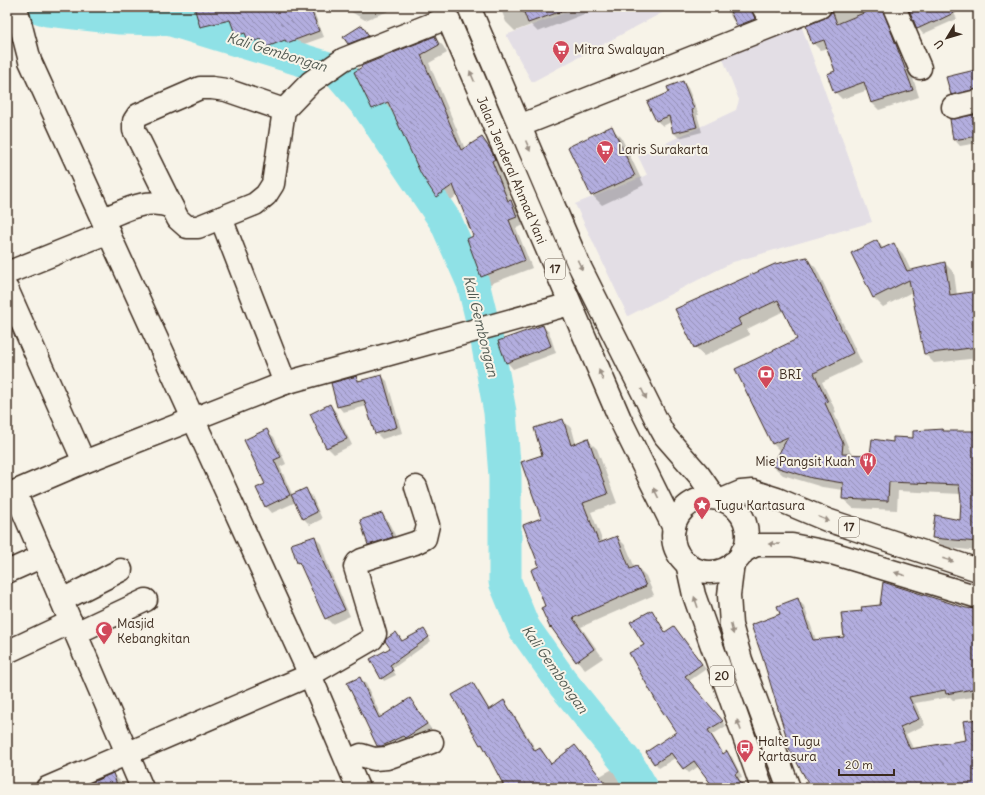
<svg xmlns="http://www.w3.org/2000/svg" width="985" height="795" viewBox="0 0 985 795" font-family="Delius,sans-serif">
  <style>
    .built { fill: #e3dee5 }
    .shadow { fill: #0003; fill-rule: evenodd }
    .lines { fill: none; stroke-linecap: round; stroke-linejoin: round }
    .river { stroke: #8fe1e6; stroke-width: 33 }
    .building { fill: url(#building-back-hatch); stroke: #3b2a1e }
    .minor-casing { stroke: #3b2a1e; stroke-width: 25 }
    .highway-casing { stroke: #3b2a1e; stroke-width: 25 }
    .minor { stroke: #f7f3e8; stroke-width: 22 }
    .highway { stroke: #f7f3e8; stroke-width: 22 }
    .oneway { fill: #998e83 }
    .labels { text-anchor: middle; stroke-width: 4; stroke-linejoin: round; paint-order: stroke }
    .shield { fill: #f7f3e8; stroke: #73665b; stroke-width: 1 }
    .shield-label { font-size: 12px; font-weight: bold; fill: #3b2a1e }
    .poi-label { font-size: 13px; fill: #3b2a1e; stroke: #f7f3e8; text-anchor: start }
    .street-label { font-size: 13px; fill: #3b2a1e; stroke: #f7f3e8 }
    .water-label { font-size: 14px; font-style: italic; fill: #505850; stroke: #f7f3e8 }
  </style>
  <defs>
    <pattern id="building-back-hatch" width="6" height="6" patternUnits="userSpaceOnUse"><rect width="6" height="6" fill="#b3aedf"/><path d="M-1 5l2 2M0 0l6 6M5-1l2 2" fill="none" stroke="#938eb4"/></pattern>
  </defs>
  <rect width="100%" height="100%" fill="#f7f3e8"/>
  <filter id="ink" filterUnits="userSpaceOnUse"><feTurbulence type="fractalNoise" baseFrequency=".025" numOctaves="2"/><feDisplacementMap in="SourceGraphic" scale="8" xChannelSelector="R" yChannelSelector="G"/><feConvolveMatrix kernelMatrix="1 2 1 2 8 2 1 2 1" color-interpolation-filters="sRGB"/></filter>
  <g filter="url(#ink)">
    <g class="built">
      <path d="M580 7H673L532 82 506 35Z"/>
      <path d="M797 14 872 222 733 262 628 316 575 204 647 175 638 156 736 110 739 100 718 46Z"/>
    </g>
    <g class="shadow">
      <path d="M85 7H94L87 9Z"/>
      <path d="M104 7H308L315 15 324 37 293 48 291 46 271 53 264 45 255 48 248 39 242 41 236 36 233 26 206 33 201 27 197 14Z"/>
      <path d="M343 7H391L389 11 365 20Z"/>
      <path d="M500 7H590L592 11 538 32 531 25 515 31 506 22Z"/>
      <path d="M726 7H760L762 26 745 33 732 19Z"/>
      <path d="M778 7H810L787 16Z"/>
      <path d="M833 7H890L919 97 879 110 872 103 868 90 842 99 835 92 836 72 828 48 820 50 813 43 825 20 831 15Z"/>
      <path d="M909 7H951L957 19 923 34 918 28Z"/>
      <path d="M362 26 371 39 352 46 349 43Z"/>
      <path d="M435 38 443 46 447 53 429 63 465 149 482 138 490 146 500 161 502 168 500 169 512 203 519 209 525 225 516 228 532 268 490 284 482 276 474 237 458 195 445 204 437 196 422 174 393 111 380 117 372 108Z"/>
      <path d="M978 70V97L958 100 952 94 947 78Z"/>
      <path d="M683 82 688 88 699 115H697L702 132 679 138 674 133 671 122 663 126 657 121 649 102 670 92Z"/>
      <path d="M978 115V143L960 146 954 139Z"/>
      <path d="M611 128 621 137 644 185 602 205 592 195Z"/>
      <path d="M877 241 884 249 894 244 903 254 911 271 945 263 954 273 957 295 978 292V358L934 363 925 354 912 292 883 307 873 297Z"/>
      <path d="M806 258 816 268 862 363 822 382 836 412 834 413 852 456 871 457 894 443 943 430 945 432H978V551L942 547 933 537 961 521V494L898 491 897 510 853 508 843 499 844 490 822 487 783 475 773 466 781 452 773 444 736 369 798 340 784 311 747 329 750 335 704 356 694 347Z"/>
      <path d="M542 326 549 332 556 353 513 369 507 362Z"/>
      <path d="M382 376 387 381 402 433 382 439 376 433 367 406 343 412 338 406 356 377 360 381Z"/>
      <path d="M330 405 336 412 352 445 334 454 327 447Z"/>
      <path d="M563 420 572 429 576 444 588 440 597 449 617 503 591 512 603 542 617 537 626 546 635 568 637 567 646 576 654 595 581 627 603 658 585 670 551 627 540 567 543 455Z"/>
      <path d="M267 431 274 437 286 464 280 467 293 496 305 490 312 496 322 519 310 525 303 518 296 502 272 513 266 506Z"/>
      <path d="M382 514 388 521 399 543 375 551 369 544Z"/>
      <path d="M315 537 321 544 330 571 350 616 332 624 326 618 302 566 298 562Z"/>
      <path d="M797 599 804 606 816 640 845 637 966 609H978V788H812L789 743 781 615ZM950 697 953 700 973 697 977 720 967 741 914 750 906 734 925 725 915 703Z"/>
      <path d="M652 611 666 633 678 632 706 669 689 681 726 726 712 735 724 754 727 753 732 757 742 777 739 778 745 788H715L699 766 689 773 675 758 659 768 647 752 678 732 645 645Z"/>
      <path d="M424 630 431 641 392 669 396 675 384 681 382 678 391 648 399 636 403 642Z"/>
      <path d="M360 679 366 684 382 718 410 699 432 730 412 743 384 751 378 746Z"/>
      <path d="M473 684 478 690 490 710 504 701 509 707 537 751 540 749 552 765 575 746 600 776 629 760 640 776 619 788H507L486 750 481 745 453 695Z"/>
      <path d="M113 774 120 781 122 788H81Z"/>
    </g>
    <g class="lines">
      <path class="river" d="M39 7 48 10 120 18 168 19 338 71 368 106 446 222 473 283 487 341 500 412 505 476V582L524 628 565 686 628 764 642 788"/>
    </g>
    <g class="building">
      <path d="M194 7H310L319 31 287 43 285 40 264 48 261 39 249 43 245 33 236 36 230 20 200 27Z"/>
      <path d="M522 7H567L568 9 528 23Z"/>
      <path d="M728 7H751L755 19 737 26Z"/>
      <path d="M864 7H882L913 90 871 103 864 82 834 93 827 74 835 71 824 40 812 44 806 26 825 18 832 10 837 24 866 12Z"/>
      <path d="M908 7H966L933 23 932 22 917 29Z"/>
      <path d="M362 25 369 36 348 44 343 37Z"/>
      <path d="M435 36 439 45 421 55 461 150 482 137 492 152 495 159 492 161 508 201 511 200 517 217 509 220 525 260 481 277 467 239 473 236 453 185 436 197 421 174 388 102 372 109 354 72 362 67 361 66Z"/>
      <path d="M975 70 978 89 951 95 946 77Z"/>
      <path d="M683 81 694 109 692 110 697 127 673 133 669 116 656 121 647 102 669 92 667 87Z"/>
      <path d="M978 114V136L953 140 950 119Z"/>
      <path d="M612 126 635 176 591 196 568 147Z"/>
      <path d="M877 240 881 249 894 243 907 271 945 262 950 295 978 291V347L924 354 909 280 873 298 851 253Z"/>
      <path d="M807 257 853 353 814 373 828 402 825 403 843 443 842 454 870 455 872 439 893 442V437L913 438V431L943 429V431H978V542L932 538 935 515 960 520 961 500 959 485 889 482 888 501 842 499 843 483 812 478 772 466 788 437 772 444 735 369 797 339 778 300 738 319 741 325 694 348 675 309 775 264Z"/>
      <path d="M543 325 551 346 506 363 498 341Z"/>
      <path d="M382 375 397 427 375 434 364 400 337 407 331 383 357 376 358 381Z"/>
      <path d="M330 404 347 439 326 448 310 414Z"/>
      <path d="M563 419 571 445 588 438 608 494 583 503 599 543 617 536 630 569 637 566 646 586 573 618 594 649 576 662 551 627 550 628 541 608 545 606 531 570 539 566 523 525 541 518 521 462 542 455 534 428Z"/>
      <path d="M267 429 281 457 274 460 290 495 265 507 256 488 265 484 244 440Z"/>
      <path d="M306 488 317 512 303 519 291 495Z"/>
      <path d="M382 513 393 537 368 545 360 520Z"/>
      <path d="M315 536 324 564 345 610 325 619 299 562 297 563 291 544Z"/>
      <path d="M883 582 966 608 978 609V688L946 694 945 690 909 697 919 719 900 727 910 749 966 740 963 721 978 719V788H811L786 743 788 742 762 656 751 625 780 614 777 606 798 598 813 640 844 637 841 613 862 611 861 607 880 605Z"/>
      <path d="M652 610 665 632 674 626 702 664 685 676 723 721 708 730 723 754 727 751 738 772 735 774 744 788H714L694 761 683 769 671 753 654 764 646 752 676 732 660 708 629 653 644 645 630 622Z"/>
      <path d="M424 629 429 637 390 665 393 671 381 679 370 659 390 648 385 641 386 639 396 632 402 641Z"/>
      <path d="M360 677 379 718 410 698 427 724 405 738 403 736 382 746H377L347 683Z"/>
      <path d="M473 683 489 710 504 700 535 751 540 748 551 764 575 745 609 788H505L482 744 480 745 452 695Z"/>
      <path d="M113 773 118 788H79Z"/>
    </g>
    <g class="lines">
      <defs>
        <g id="minor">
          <path d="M16 7 30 61 310 675 358 788"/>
          <path d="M763 7 773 25"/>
          <path d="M894 7 920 68"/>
          <path d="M953 107 978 101"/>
          <path d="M284 110 273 184 266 195 255 204 198 227H187L178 219 134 130V121L138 115 200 88H212L226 90 284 110 311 82 344 59 447 18"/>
          <path d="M519 126 820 7"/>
          <path d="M221 218 285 383"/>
          <path d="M103 219C126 210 147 197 172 207"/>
          <path d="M7 273 109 232"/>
          <path d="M7 289 84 462"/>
          <path d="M15 492 142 788"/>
          <path d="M7 495 84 462 285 383 570 304"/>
          <path d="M7 572 43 556"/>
          <path d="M62 600 121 570"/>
          <path d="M76 633 146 600"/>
          <path d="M7 652 71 622"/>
          <path d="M347 761 361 755 374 759 387 758 432 742"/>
          <path d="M47 788 310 675 372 639 375 634 355 567 357 563 362 560 415 543 425 538 428 525 416 487"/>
        </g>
        <g id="highway">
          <path d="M443 7 620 419 674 528"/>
          <path d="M469 7 578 263 660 427 665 436 699 475 715 498"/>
          <circle cx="710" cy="535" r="37"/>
          <path d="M722 500 741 492 752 491 777 499 827 520 978 570"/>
          <path d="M742 552 756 545H792L832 553 978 597"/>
          <path d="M687 563 694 595 762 788"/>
          <path d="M733 563 729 595 731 625 741 660 789 788"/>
        </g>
      </defs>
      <use href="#minor" class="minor-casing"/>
      <use href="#highway" class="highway-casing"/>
      <use href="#minor" class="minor"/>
      <use href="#highway" class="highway"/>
    </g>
    <defs><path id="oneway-solid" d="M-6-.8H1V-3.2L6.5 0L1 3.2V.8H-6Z"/></defs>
    <g class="oneway">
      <use href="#oneway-solid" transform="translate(472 76) rotate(-113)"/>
      <use href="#oneway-solid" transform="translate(528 146) rotate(67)"/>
      <use href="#oneway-solid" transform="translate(580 265) rotate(64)"/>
      <use href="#oneway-solid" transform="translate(601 375) rotate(-113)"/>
      <use href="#oneway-solid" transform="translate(644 394) rotate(64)"/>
      <use href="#oneway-solid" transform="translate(656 493) rotate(-116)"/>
      <use href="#oneway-solid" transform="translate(824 519) rotate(22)"/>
      <use href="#oneway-solid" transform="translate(774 544) rotate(-179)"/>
      <use href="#oneway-solid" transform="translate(948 560) rotate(18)"/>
      <use href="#oneway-solid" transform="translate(900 574) rotate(-163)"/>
      <use href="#oneway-solid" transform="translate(696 602) rotate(-109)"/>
      <use href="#oneway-solid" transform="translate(732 629) rotate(76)"/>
      <use href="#oneway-solid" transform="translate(739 725) rotate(-110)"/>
    </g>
  </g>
  <defs>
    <symbol id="supermarket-pin" viewBox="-11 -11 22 30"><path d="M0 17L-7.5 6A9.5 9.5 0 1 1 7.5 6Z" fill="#d1495b" stroke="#f7f3e8"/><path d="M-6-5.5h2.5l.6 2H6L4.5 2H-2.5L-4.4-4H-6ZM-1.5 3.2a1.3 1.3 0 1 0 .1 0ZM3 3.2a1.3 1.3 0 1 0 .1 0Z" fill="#fff"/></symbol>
    <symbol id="bank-pin" viewBox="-11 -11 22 30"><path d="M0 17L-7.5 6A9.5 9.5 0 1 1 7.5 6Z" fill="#d1495b" stroke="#f7f3e8"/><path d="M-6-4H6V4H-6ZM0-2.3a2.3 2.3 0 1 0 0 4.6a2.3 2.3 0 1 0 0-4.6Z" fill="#fff"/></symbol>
    <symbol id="restaurant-pin" viewBox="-11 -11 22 30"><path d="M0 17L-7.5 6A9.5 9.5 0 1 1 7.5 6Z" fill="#d1495b" stroke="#f7f3e8"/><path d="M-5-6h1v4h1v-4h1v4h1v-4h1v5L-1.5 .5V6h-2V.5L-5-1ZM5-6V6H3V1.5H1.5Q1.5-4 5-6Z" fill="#fff"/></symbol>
    <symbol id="sight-pin" viewBox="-11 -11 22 30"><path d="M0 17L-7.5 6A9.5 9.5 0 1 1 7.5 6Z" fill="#d1495b" stroke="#f7f3e8"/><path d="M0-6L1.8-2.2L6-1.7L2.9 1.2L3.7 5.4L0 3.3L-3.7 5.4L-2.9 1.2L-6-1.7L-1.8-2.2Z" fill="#fff"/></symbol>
    <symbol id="mosque-pin" viewBox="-11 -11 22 30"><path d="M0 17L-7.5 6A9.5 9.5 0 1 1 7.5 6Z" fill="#d1495b" stroke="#f7f3e8"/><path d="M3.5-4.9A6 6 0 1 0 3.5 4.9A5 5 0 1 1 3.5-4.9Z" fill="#fff"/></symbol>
    <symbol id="bus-pin" viewBox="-11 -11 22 30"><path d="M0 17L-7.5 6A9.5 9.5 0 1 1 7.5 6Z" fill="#d1495b" stroke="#f7f3e8"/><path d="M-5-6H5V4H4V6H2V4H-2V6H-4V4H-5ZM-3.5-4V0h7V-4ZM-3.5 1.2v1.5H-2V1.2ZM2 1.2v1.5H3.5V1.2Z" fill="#fff"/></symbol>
  </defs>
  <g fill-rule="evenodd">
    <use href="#supermarket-pin" x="551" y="39" width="20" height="27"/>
    <use href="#supermarket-pin" x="595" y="139" width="20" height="27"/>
    <use href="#bank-pin" x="756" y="364" width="20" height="27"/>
    <use href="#restaurant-pin" x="858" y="451" width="20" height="27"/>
    <use href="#sight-pin" x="692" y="495" width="20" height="27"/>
    <use href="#mosque-pin" x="94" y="620" width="20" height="27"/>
    <use href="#bus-pin" x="735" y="738" width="20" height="27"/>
  </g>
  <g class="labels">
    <g class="shield">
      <rect x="545" y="259" width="20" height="20" rx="3"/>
      <rect x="839" y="517" width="20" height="20" rx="3"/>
      <rect x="710" y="666" width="24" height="20" rx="3"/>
    </g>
    <g class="shield-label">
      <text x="555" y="273">17</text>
      <text x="849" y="531">17</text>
      <text x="722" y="680">20</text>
    </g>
    <g class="poi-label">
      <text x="574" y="54">Mitra Swalayan</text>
      <text x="618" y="154">Laris Surakarta</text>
      <text x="779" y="379">BRI</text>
      <text x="855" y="466" text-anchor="end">Mie Pangsit Kuah</text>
      <text x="715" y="510">Tugu Kartasura</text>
      <text x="117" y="628">Masjid<tspan x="117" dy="15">Kebangkitan</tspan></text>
      <text x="758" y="746">Halte Tugu<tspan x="758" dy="15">Kartasura</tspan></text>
    </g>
    <g class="street-label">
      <text transform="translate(512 170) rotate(67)" y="5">Jalan Jenderal Ahmad Yani</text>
    </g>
    <g class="water-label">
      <text transform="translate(277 52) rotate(17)" y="5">Kali Gembongan</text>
      <text transform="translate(481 326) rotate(76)" y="5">Kali Gembongan</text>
      <text transform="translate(555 669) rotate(55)" y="5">Kali Gembongan</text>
    </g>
  </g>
  <rect width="985" height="795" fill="none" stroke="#f7f3e8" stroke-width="24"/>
  <rect x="12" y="12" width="961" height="771" fill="none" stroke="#3b2a1e" stroke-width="1.5" filter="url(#ink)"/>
  <g transform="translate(947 38) rotate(232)" stroke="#f7f3e8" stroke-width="3" paint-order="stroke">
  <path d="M0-3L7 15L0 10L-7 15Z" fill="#3b2a1e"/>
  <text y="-6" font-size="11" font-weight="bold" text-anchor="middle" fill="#3b2a1e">U</text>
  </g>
  <path d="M839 769v6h55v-6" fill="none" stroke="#3b2a1e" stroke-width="2"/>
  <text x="845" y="769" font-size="12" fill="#3b2a1e" stroke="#f7f3e8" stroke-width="3" paint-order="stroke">20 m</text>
</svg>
